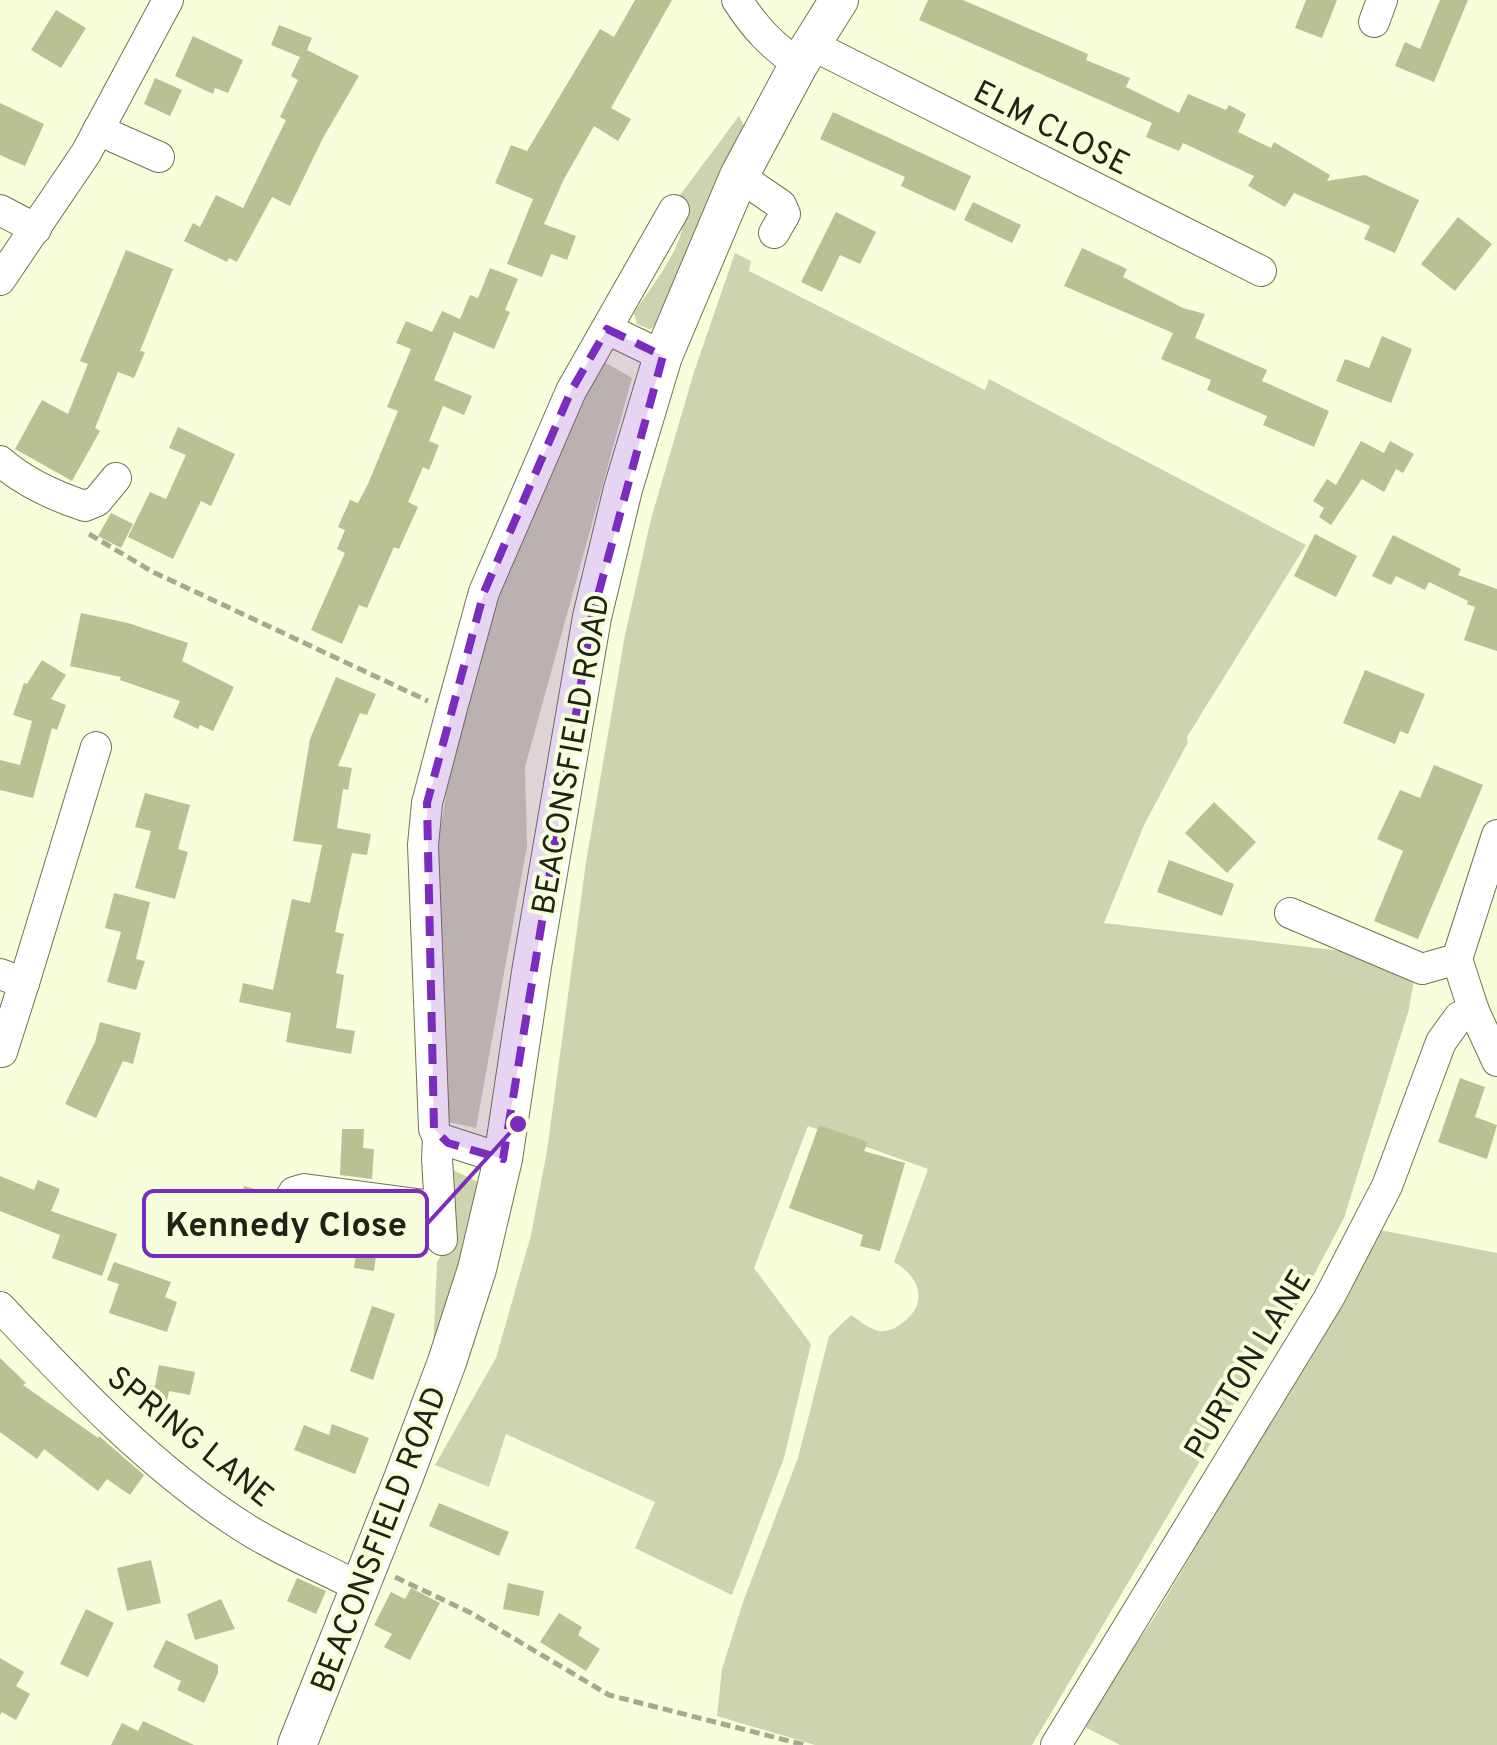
<svg xmlns="http://www.w3.org/2000/svg" width="1497" height="1745" viewBox="0 0 1497 1745" font-family="Overpass,sans-serif">
  <style>
    .green { fill: #ccd3ae }
    .building { fill: #b8c191 }
    .lines { fill: none; stroke-linecap: round; stroke-linejoin: round }
    .minor-casing { stroke: #6e7455; stroke-width: 32 }
    .major-casing { stroke: #6e7455; stroke-width: 40 }
    .path { stroke: #a4aa8f; stroke-width: 5; stroke-dasharray: 10 5; stroke-linecap: butt }
    .minor { stroke: #fff; stroke-width: 30 }
    .major { stroke: #fff; stroke-width: 38 }
    .marked { fill: #7b2cbf; fill-opacity: 0.2; stroke: #7b2cbf; stroke-width: 8; stroke-dasharray: 20 12; stroke-linejoin: round }
    .labels { text-anchor: middle; stroke-width: 8; stroke-linejoin: round; paint-order: stroke }
    .street-label { font-size: 32px; fill: #212316; stroke: #f7fedb }
    .leader { fill: none; stroke: #7b2cbf; stroke-width: 4 }
    .callout-dot { fill: #7b2cbf; stroke: #f7fedb; stroke-width: 4 }
    .callout { fill: #f7fedb; stroke: #7b2cbf; stroke-width: 4 }
    .callout-label { font-size: 35px; text-anchor: middle; font-weight: bold; fill: #212316 }
  </style>
  <rect width="100%" height="100%" fill="#f7fedb"/>
  <g class="green">
    <path d="M739 116 746 130 663 321 650 329 637 324 634 313C654 281 697 235 680 195Z"/>
    <path d="M735 253 751 261 749 271 985 390 989 379 1306 545 1187 737 1188 742 1144 825 1104 923 1334 950 1416 967 1409 1009 1344 1218 1306 1290 1238 1397 1032 1745H815L717 1716 722 1669 743 1602 798 1458 829 1336 851 1315C859 1320 869 1329 879 1331 887 1332 894 1329 901 1324 929 1305 921 1277 894 1262L928 1169 808 1126 754 1268 811 1344 784 1458 732 1595 635 1548 655 1502 506 1434 489 1487 435 1465 496 1358 531 1235 547 1151 586 862 625 635 651 519 694 372Z"/>
    <path d="M599 359 632 378 525 767 527 846 476 1128 444 1121 435 860 461 707 526 517Z"/>
    <path d="M453 1170 482 1184 467 1255 433 1353 437 1262 447 1246Z"/>
    <path d="M1380 1230 1497 1253V1745H1120L1081 1725 1154 1618 1361 1267Z"/>
  </g>
  <g class="building">
    <path d="M635 0H672L611 108 631 119 618 141 594 126 564 179 544 224 576 236 567 260 551 254 542 277 507 264 533 199 495 183 511 145 527 151 600 29 614 37Z"/>
    <path d="M928 0H963L1088 54 1086 60 1130 78 1126 87 1179 113 1188 94 1226 110 1229 105 1246 114 1238 132 1271 148 1274 142 1330 175 1327 181 1365 175 1419 200 1395 253 1364 239 1370 226 1294 193 1285 207 1248 186 1254 176 1183 143 1179 151 1146 137 1152 123 919 20Z"/>
    <path d="M1306 0H1337L1322 38 1295 28Z"/>
    <path d="M1440 0H1468L1434 82 1395 66 1405 42 1420 49Z"/>
    <path d="M56 10 86 28 61 68 31 50Z"/>
    <path d="M279 25 312 38 307 50 359 76 323 138 290 206 272 197 237 262 229 258 227 262 184 241 193 223 200 227 216 195 243 208 286 120 280 117 298 80 291 76 300 57 271 45Z"/>
    <path d="M193 36 243 60 228 93 215 88 213 94 175 76Z"/>
    <path d="M155 78 182 90 170 116 144 104Z"/>
    <path d="M0 103 44 124 25 166 0 155Z"/>
    <path d="M833 112 971 176 955 211 901 186 905 177 820 139Z"/>
    <path d="M973 202 1021 225 1012 243 964 220Z"/>
    <path d="M836 212 876 232 860 264 840 255 822 292 801 282Z"/>
    <path d="M1458 217 1492 244 1455 291 1421 264Z"/>
    <path d="M1082 248 1127 269 1123 277 1183 308 1205 314 1195 338 1267 370 1262 381 1329 411 1314 447 1263 425 1267 416 1207 390 1211 380 1161 359 1173 333 1064 286Z"/>
    <path d="M126 250 173 269 140 351 145 352 134 378 118 372 95 428 100 431 72 481 15 449 42 400 68 414 88 364 80 361Z"/>
    <path d="M490 268 518 279 505 310 510 312 494 349 454 332 434 380 472 396 464 415 443 406 429 441 439 445 429 470 423 467 408 502 418 507 399 549 394 547 367 608 359 605 342 644 311 630 345 553 337 549 345 530 338 527 350 500 358 503 368 484 398 411 387 407 411 349 396 343 406 321 432 332 442 311 460 319 470 295 478 298Z"/>
    <path d="M1382 336 1412 349 1391 403 1336 381 1345 359 1369 368Z"/>
    <path d="M178 427 235 454 211 506 201 501 173 559 128 537 150 492 166 499 186 455 169 448Z"/>
    <path d="M1361 441 1384 453 1390 441 1414 454 1403 473 1396 469 1384 492 1362 479 1331 525 1319 517 1324 508 1313 501 1327 479 1336 485Z"/>
    <path d="M111 513 133 524 121 548 98 536Z"/>
    <path d="M1315 534 1357 556 1336 597 1294 576Z"/>
    <path d="M1393 535 1461 569 1458 575 1497 589V651L1464 640 1475 607 1467 604 1468 601 1429 582 1425 590 1396 576 1391 585 1372 576Z"/>
    <path d="M81 613 128 623 188 643 182 661 234 687 213 731 200 725 198 729 173 717 180 701 120 680 121 677 70 666Z"/>
    <path d="M42 660 66 675 51 699 66 705 57 730 52 728 33 798 0 790V760L20 765 32 721 13 715 24 683 27 684Z"/>
    <path d="M1365 670 1425 694 1408 734 1400 731 1395 744 1343 723Z"/>
    <path d="M336 677 376 694 367 715 360 713 338 766 352 768 348 790 343 789 337 828 371 834 367 855 352 853 335 932 344 934 336 973 344 975 336 1028 355 1031 351 1054 286 1042 291 1013 239 1002 243 983 273 990 292 899 310 903 322 845 293 841 310 739Z"/>
    <path d="M1434 765 1483 785 1418 939 1374 921 1403 851 1377 839 1400 790 1420 798Z"/>
    <path d="M145 793 190 805 178 849 188 852 175 899 135 888 151 831 135 827Z"/>
    <path d="M1214 802 1256 842 1227 873 1185 833Z"/>
    <path d="M1169 860 1234 884 1222 916 1157 892Z"/>
    <path d="M114 893 150 902 136 959 145 961 136 990 107 982 121 932 105 928Z"/>
    <path d="M100 1022 141 1033 133 1064 123 1061 96 1118 65 1104 95 1042Z"/>
    <path d="M1460 1078 1485 1087 1475 1117 1497 1125 1487 1159 1438 1142Z"/>
    <path d="M819 1125 868 1142 864 1151 905 1163 880 1251 860 1246 863 1235 789 1208Z"/>
    <path d="M342 1129H364L363 1148 374 1149 372 1179 340 1175Z"/>
    <path d="M0 1176 34 1190 38 1180 60 1189 51 1211 117 1234 102 1276 52 1258 60 1235 0 1211Z"/>
    <path d="M244 1186 270 1193 262 1218 237 1210Z"/>
    <path d="M321 1210 381 1218 374 1271 354 1268 356 1255 349 1254 351 1243 317 1239Z"/>
    <path d="M248 1217 277 1226 274 1238 279 1240 274 1257 252 1254 254 1248 241 1243Z"/>
    <path d="M114 1262 171 1282 165 1297 177 1302 167 1332 109 1313 119 1284 107 1280Z"/>
    <path d="M372 1306 395 1314 373 1380 350 1371Z"/>
    <path d="M0 1358 26 1383 23 1385 98 1438 99 1436 144 1475 130 1495 107 1479 98 1491 44 1449 37 1459 0 1432Z"/>
    <path d="M159 1365 195 1372 190 1395 169 1391 165 1411 143 1406 147 1385 155 1386Z"/>
    <path d="M332 1424 369 1438 355 1474 294 1450 304 1425 329 1435Z"/>
    <path d="M439 1503 509 1532 499 1556 429 1526Z"/>
    <path d="M151 1560 161 1603 127 1611 117 1568Z"/>
    <path d="M297 1578 326 1591 316 1614 287 1601Z"/>
    <path d="M508 1583 544 1591 539 1616 503 1609Z"/>
    <path d="M411 1588 440 1603 410 1660 384 1647 392 1634 374 1625 391 1592 405 1599Z"/>
    <path d="M221 1599 235 1629 195 1640 187 1614Z"/>
    <path d="M86 1609 114 1623 88 1677 60 1664Z"/>
    <path d="M559 1613 582 1627 578 1635 600 1649 586 1671 540 1642Z"/>
    <path d="M166 1640 218 1665V1673L204 1703 177 1690 181 1681 153 1667Z"/>
    <path d="M0 1658 24 1672 16 1686 30 1694 16 1720 2 1712 0 1715Z"/>
    <path d="M143 1721 194 1745H111L122 1723 138 1731Z"/>
  </g>
  <g class="lines">
    <defs>
      <g id="minor">
        <path d="M737 0C755 28 772 46 799 64"/>
        <path d="M1374 22 1382 0"/>
        <path d="M812 45 1261 271"/>
        <path d="M98 130 159 157"/>
        <path d="M739 176 781 205 785 214 774 233"/>
        <path d="M0 210 36 229"/>
        <path d="M0 280 86 153 168 0"/>
        <path d="M607 329 663 356"/>
        <path d="M0 461C25 483 54 496 85 506L97 501 116 478"/>
        <path d="M1497 835 1457 959 1474 1011 1497 1061"/>
        <path d="M1290 913 1422 969 1457 959"/>
        <path d="M0 974 24 983 2 1052"/>
        <path d="M24 983 96 747"/>
        <path d="M438 1138 437 1159 442 1240"/>
        <path d="M503 1159 438 1138 434 1129 423 845 427 803 451 712 484 592 571 391 674 210"/>
        <path d="M283 1209 294 1192 304 1189 440 1207"/>
        <path d="M0 1307C75 1387 152 1469 245 1528 281 1551 323 1568 361 1588"/>
        <path d="M1056 1745 1329 1298 1387 1186 1441 1042 1459 1017 1474 1011"/>
      </g>
      <path id="major" d="M297 1745 403 1479 447 1362 477 1269 503 1159 532 966 592 617 623 489 663 356 739 176 799 64 839 0"/>
    </defs>
    <use href="#minor" class="minor-casing"/>
    <use href="#major" class="major-casing"/>
    <g class="path">
      <path d="M89 534 153 572 428 701"/>
      <path d="M395 1577 471 1613 609 1695 805 1745"/>
    </g>
    <use href="#minor" class="minor"/>
    <use href="#major" class="major"/>
  </g>
  <path class="marked" d="M607 329 663 356 592 617 503 1159 448 1143 434 1129 427 803 484 592 571 391Z"/>
  <g class="labels">
    <g class="street-label">
      <text transform="translate(1052 127) rotate(27)" y="11">ELM CLOSE</text>
      <text transform="translate(570 754) rotate(-80)" y="11">BEACONSFIELD ROAD</text>
      <text transform="translate(1247 1364) rotate(-59)" y="11">PURTON LANE</text>
      <text transform="translate(191 1436) rotate(39)" y="11">SPRING LANE</text>
      <text transform="translate(378 1539) rotate(-69)" y="11">BEACONSFIELD ROAD</text>
    </g>
  </g>
  <path class="leader" d="M518 1124L427 1224"/>
  <circle class="callout-dot" cx="518" cy="1124" r="10"/>
  <rect class="callout" x="144" y="1191" width="283" height="65" rx="10"/>
  <g class="callout-label">
    <text x="286" y="1236">Kennedy Close</text>
  </g>
</svg>
